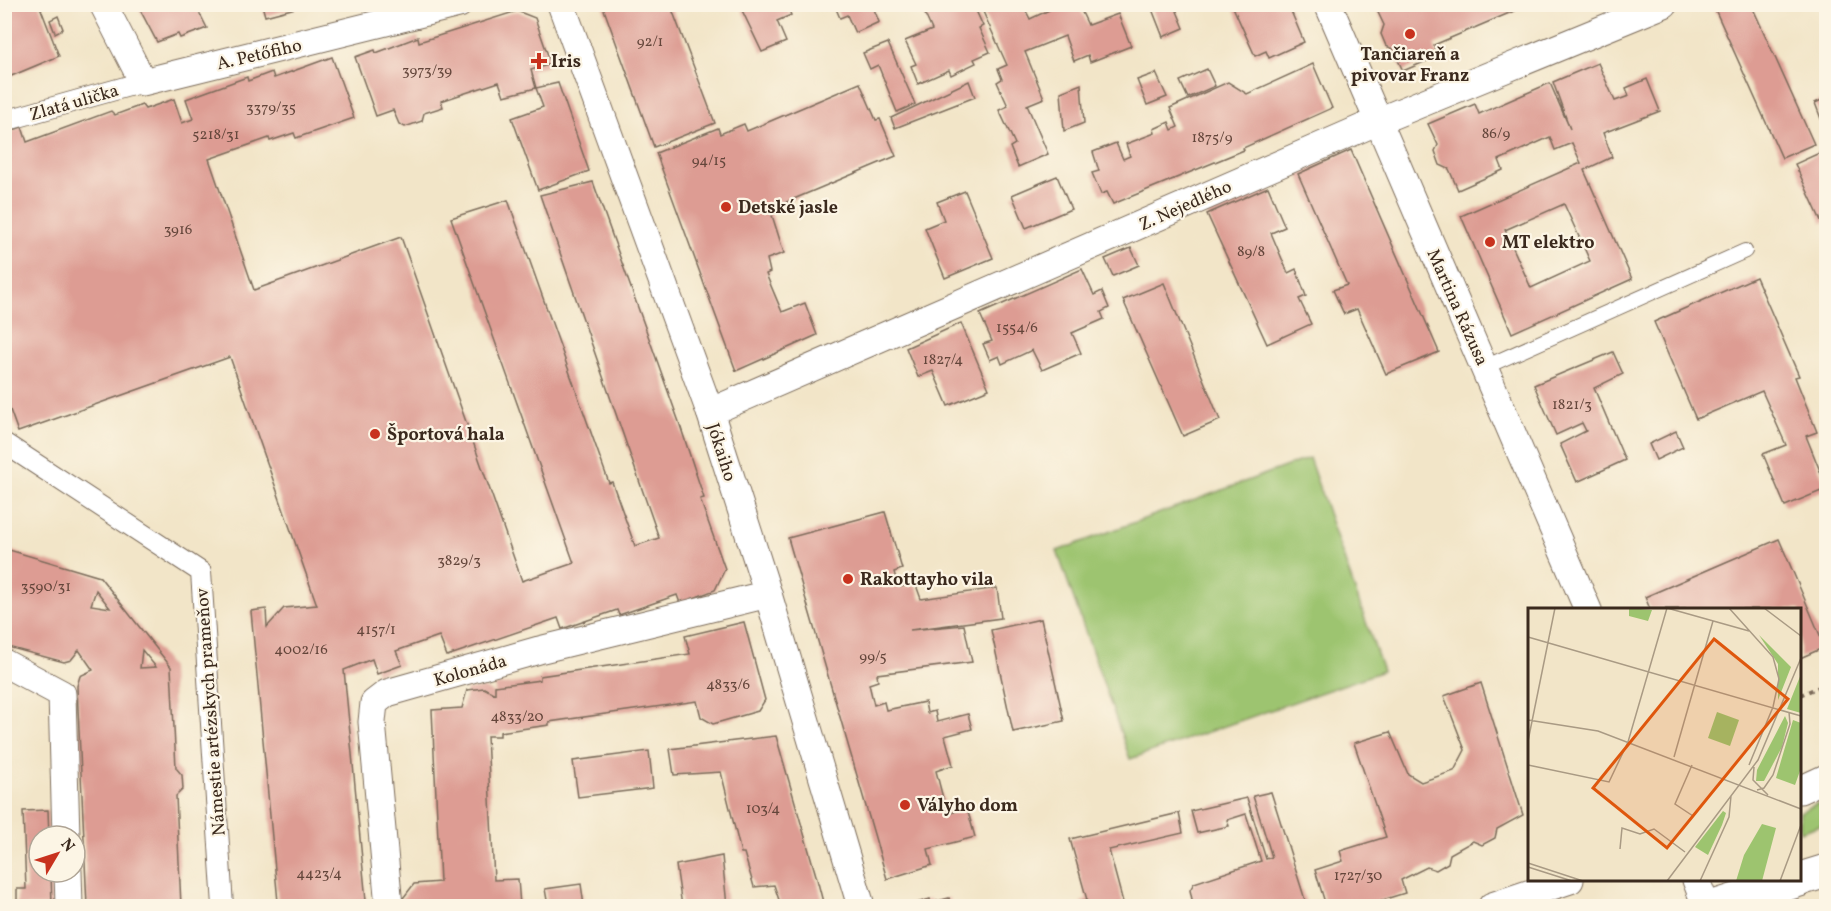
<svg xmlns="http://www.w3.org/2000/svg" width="1831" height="911" viewBox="0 0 1831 911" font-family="Vollkorn,serif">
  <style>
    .green { fill: #9dc46f; stroke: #6c7746; stroke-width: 1.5 }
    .building { fill: #dd9c93; fill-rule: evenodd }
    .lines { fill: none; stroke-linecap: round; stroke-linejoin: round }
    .service-casing { stroke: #7b6b5a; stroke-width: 16 }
    .pedestrian-casing { stroke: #7b6b5a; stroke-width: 22 }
    .minor-casing { stroke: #7b6b5a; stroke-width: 29 }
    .primary-casing { stroke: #7b6b5a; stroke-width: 35 }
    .path { stroke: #7b6b5a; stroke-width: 4; stroke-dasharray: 4.5 4.5; stroke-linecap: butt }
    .service { stroke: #fff; stroke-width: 14 }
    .pedestrian { stroke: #fff; stroke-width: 20 }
    .minor { stroke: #fff; stroke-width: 27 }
    .primary { stroke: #fff; stroke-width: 33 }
    .poi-dot { fill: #c8321e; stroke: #fcf5e5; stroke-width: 2 }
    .labels { text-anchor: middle; stroke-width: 4.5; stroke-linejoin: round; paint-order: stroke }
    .number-label { font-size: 15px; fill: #64463b }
    .street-label { font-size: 18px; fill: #3b2a1e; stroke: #fcf5e5 }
    .poi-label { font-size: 18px; font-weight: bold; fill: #3b2a1e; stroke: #fcf5e5; text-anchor: start }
    .inset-road { fill: none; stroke: #a99a84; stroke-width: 1.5 }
    .view { fill: #df570d; fill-opacity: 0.15; stroke: #df570d; stroke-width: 3 }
    .inset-edge { fill: none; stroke: #3b2a1e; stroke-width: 3 }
  </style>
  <rect width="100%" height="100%" fill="#fcf5e5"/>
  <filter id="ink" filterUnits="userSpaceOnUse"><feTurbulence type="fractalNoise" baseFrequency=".0167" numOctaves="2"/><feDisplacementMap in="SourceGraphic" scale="12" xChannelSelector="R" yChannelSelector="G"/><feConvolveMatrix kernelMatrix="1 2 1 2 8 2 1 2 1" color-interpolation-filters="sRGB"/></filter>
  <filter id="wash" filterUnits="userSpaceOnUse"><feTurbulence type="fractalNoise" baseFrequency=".008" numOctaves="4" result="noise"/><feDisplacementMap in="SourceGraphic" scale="24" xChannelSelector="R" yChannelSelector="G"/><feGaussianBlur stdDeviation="1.35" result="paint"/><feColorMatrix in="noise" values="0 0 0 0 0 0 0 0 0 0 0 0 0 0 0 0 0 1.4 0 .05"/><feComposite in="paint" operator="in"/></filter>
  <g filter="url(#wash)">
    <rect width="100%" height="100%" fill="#f2e5c8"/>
    <g class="green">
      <path d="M1309 458 1383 671 1130 759 1057 551Z"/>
      <path d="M1826 799V823L1800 832V812Z"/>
    </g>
    <g id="blocks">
      <g class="building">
        <path d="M15 4H39L59 56 4 79V9Z"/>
        <path d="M137 4H195L207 28 180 38 178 34 157 42Z"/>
        <path d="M602 4H670L715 123 654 147Z"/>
        <path d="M739 4H786L791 15 777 21 786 42 762 52Z"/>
        <path d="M834 4H872L879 22 855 33 847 15 840 18Z"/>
        <path d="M925 4H960L961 8 973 4 983 26 979 28 990 52 974 59 976 63 951 75 949 70 918 84 911 66 916 64 905 41 932 30 924 12Z"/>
        <path d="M1062 4H1078L1088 25 1118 14 1131 46 1090 62 1088 55 1074 61 1065 36 1025 52 1044 98 1027 105 1048 154 1018 167 1010 147 1015 144 999 110 1008 106 997 82 1002 79 998 69 1007 65 980 5H1023L1030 19Z"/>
        <path d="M1150 4H1174L1184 28 1163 37Z"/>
        <path d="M1238 4H1288L1304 42 1269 58 1266 51 1255 56 1233 7Z"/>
        <path d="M1374 4H1512L1514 11 1434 45 1438 56 1403 71 1393 49 1386 46 1381 34 1384 25Z"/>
        <path d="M1720 4H1751L1814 144 1782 158 1714 7Z"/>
        <path d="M262 5H307L265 16Z"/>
        <path d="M517 11 535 18 551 64 531 70 536 88 504 96 499 82 441 101 443 107 424 113 422 121 405 127 399 124 393 110 376 116 355 57 375 50 376 53 418 37 419 42Z"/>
        <path d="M58 16 63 29 55 33 50 20Z"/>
        <path d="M888 43 915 104 897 112 878 65 870 69 863 53Z"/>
        <path d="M332 57 354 118 296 138 294 133 270 141 269 138 209 159 254 290 401 237 522 581 574 563 451 218 508 200 609 483 612 482 635 546 659 538 540 195 593 182 679 422 704 498 700 499 725 569 715 590 680 603 677 595 619 615 617 610 562 629 558 618 447 656 439 636 396 651 402 665 377 674 372 659 344 670 366 901 372 906H272L278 902 251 611 266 609 267 627 284 608 317 605 230 357 18 432 4 393V133L22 127 27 142 111 111 115 115 142 105 145 109 174 99 182 123 193 119 186 99 247 77 248 81 272 72 274 78Z"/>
        <path d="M1598 63 1615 101 1629 96 1626 88 1647 79 1660 111 1603 133 1612 157 1584 170 1632 279 1512 333 1461 216 1581 163 1572 143 1555 150 1550 137 1499 160 1503 170 1458 190 1449 169 1440 165 1435 151 1438 145 1428 124 1475 104 1479 114 1550 83 1570 129 1553 82ZM1564 204 1590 261 1531 288 1505 230Z"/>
        <path d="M1313 64 1332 108 1243 148 1244 150 1113 204 1107 192 1101 194 1092 173 1099 171 1093 152 1116 143 1123 159 1130 156 1126 144 1155 133 1154 129 1169 122 1172 130 1178 127 1170 108 1228 82 1247 94Z"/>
        <path d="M1207 69 1215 86 1188 98 1180 81Z"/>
        <path d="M1156 73 1167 97 1147 105 1137 80Z"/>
        <path d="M969 81 975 97 895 128 891 118Z"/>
        <path d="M558 83 589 171 538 190 512 118 543 107 536 88Z"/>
        <path d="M860 83 876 120 880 119 896 156 770 209 784 253 767 259 770 272 766 274 782 312 805 303 817 335 736 371 656 153 718 128 720 134 744 124 747 131Z"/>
        <path d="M1081 84 1084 123 1064 131 1061 92Z"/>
        <path d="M1826 98V132L1815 103Z"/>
        <path d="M1351 150 1439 352 1386 374 1357 309 1344 314 1333 290 1347 285 1298 174Z"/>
        <path d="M1826 150V221L1822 223 1795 164Z"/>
        <path d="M1057 176 1071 209 1026 228 1012 195Z"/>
        <path d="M1268 187 1285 227 1271 233 1288 273 1296 269 1306 296 1299 299 1311 324 1267 344 1207 214Z"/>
        <path d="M965 191 993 258 945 278 925 228 944 220 937 202Z"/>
        <path d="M1131 248 1139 265 1113 276 1105 259Z"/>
        <path d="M1082 269 1094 295 1102 291 1109 308 1101 312 1104 319 1072 333 1081 353 1042 370 1032 350 1002 364 999 356 990 360 983 344 992 341 980 314Z"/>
        <path d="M1756 277 1799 376 1795 377 1817 432 1806 436 1826 486V489L1785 506 1763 454 1786 445 1762 391 1696 419 1654 322Z"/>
        <path d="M1164 283 1220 420 1183 436 1123 300Z"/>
        <path d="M961 323 989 389 948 406 933 371 918 377 906 348Z"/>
        <path d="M1613 352 1623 374 1594 388 1625 460 1577 482 1560 444 1586 431 1582 423 1556 435 1534 385Z"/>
        <path d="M1676 431 1683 447 1656 460 1649 444Z"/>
        <path d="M885 512 902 569 894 572 898 587 916 585 921 599 997 588 1001 618 910 630 964 625 972 662 877 674 878 681 869 684 874 705 884 702 886 710 925 702 927 713 935 711 937 722 968 714 972 729 945 736 953 765 936 771 947 814 967 808 975 837 928 849 932 865 887 879 788 538Z"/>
        <path d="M4 538 9 550 100 577 171 667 176 768 182 775 183 789 176 796 181 906H87L77 686 80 676 93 670 79 650 71 660 64 662 4 646ZM96 590 110 608 91 605ZM142 650 156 667 140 668Z"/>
        <path d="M1779 539 1825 647 1800 658V609H1650L1645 597Z"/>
        <path d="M1041 619 1064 721 1013 732 991 630Z"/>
        <path d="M744 622 765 700 758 711 713 724 701 717 697 701 549 722V725L500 732V736H487L494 880 518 879 520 906H400V902L414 884 440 882 432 710 462 708 467 690 484 688 495 694V686L540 680V676L690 654 685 636Z"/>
        <path d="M1481 683 1523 815 1497 829 1495 838 1482 845 1473 841 1450 854 1448 863 1436 870 1427 867 1401 880 1405 893 1363 906H1326L1315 870 1343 861 1340 851 1386 837 1354 743 1390 732 1408 774 1421 782 1454 771 1465 750 1444 696Z"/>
        <path d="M776 736 817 879 824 906H781L774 885 754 887 744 853H741L721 772 674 775 670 749Z"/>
        <path d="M649 751 653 788 578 797 573 761Z"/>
        <path d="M1271 792 1307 906H1187L1193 904 1190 890 1194 883 1261 861 1246 814 1227 820 1229 826 1197 833 1191 811 1247 798 1266 859 1272 857 1253 796Z"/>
        <path d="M48 810 49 836H39V872H51L52 906H17V889H26L23 811Z"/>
        <path d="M1179 813 1183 833 1109 850 1124 906H1082L1081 902 1087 900 1070 839Z"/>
        <path d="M722 856 727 906H682L676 865Z"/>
        <path d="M581 884 584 906H548L545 889Z"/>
        <path d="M949 898 951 906H907L930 899 931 903Z"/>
      </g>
    </g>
  </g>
  <g filter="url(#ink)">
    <use href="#blocks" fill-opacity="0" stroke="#7b6b5a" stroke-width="1.5"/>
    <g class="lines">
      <defs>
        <path id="service" d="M1485 367 1745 251"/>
        <g id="pedestrian">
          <path d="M4 121 143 82"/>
          <path d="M4 443 201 572 223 906"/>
        </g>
        <g id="minor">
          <path d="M103 4 143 82 459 4"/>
          <path d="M561 4 710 412 768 594 861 906"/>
          <path d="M1328 4 1588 610"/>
          <path d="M710 412 1376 122 1664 4"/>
          <path d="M4 663 62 694 66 836"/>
          <path d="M1800 790 1826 778"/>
          <path d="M68 872 69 906"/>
          <path d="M1696 880 1706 906"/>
          <path d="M389 906 372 722 374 703 387 693 539 650 768 594"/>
          <path d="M1492 906 1570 880"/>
        </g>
        <g id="primary">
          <path d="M1800 879 1826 871"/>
          <path d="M1717 906 1799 880"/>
        </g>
      </defs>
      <use href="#service" class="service-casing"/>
      <use href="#pedestrian" class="pedestrian-casing"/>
      <use href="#minor" class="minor-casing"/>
      <use href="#primary" class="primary-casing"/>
      <path class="path" d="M1800 695 1826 684"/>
      <use href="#service" class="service"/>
      <use href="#pedestrian" class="pedestrian"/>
      <use href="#minor" class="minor"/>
      <use href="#primary" class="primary"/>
    </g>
  </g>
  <g class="poi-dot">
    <circle cx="1410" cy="34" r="6"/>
    <path d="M536 52h6v6h6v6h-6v6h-6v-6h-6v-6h6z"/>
    <circle cx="726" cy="207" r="6"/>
    <circle cx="1490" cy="242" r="6"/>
    <circle cx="375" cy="434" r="6"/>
    <circle cx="848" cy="579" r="6"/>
    <circle cx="905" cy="805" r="6"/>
  </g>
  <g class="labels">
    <g class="number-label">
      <text x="650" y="46">92/1</text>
      <text x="427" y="75">3973/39</text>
      <text x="271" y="112">3379/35</text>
      <text x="1496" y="138">86/9</text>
      <text x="216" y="139">5218/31</text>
      <text x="1212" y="142">1875/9</text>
      <text x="709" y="165">94/15</text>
      <text x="178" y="234">3916</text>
      <text x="1251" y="256">89/8</text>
      <text x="1017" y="332">1554/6</text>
      <text x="943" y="364">1827/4</text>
      <text x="1572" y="409">1821/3</text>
      <text x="459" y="565">3829/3</text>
      <text x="46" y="591">3590/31</text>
      <text x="376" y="634">4157/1</text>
      <text x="301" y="654">4002/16</text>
      <text x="873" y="661">99/5</text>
      <text x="728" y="689">4833/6</text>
      <text x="517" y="721">4833/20</text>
      <text x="763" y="813">103/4</text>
      <text x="319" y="878">4423/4</text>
      <text x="1358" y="880">1727/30</text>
    </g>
    <g class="street-label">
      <text transform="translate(259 54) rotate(-13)" y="6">A. Petőfiho</text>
      <text transform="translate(74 102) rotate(-16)" y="6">Zlatá ulička</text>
      <text transform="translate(1185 205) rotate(-24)" y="6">Z. Nejedlého</text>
      <text transform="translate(1458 307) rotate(66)" y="6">Martina Rázusa</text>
      <text transform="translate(722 452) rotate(72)" y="6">Jókaiho</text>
      <text transform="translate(470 670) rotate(-16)" y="6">Kolonáda</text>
      <text transform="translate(210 712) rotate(-94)" y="6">Námestie artézskych prameňov</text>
    </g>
    <g class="poi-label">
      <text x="1410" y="60" text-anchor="middle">Tančiareň a<tspan x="1410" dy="21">pivovar Franz</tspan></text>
      <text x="551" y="67">Iris</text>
      <text x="738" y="213">Detské jasle</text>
      <text x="1502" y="248">MT elektro</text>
      <text x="387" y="440">Športová hala</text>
      <text x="860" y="585">Rakottayho vila</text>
      <text x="917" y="811">Vályho dom</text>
    </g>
  </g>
  <g transform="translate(1528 608)">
    <rect width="273" height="273" fill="#f2e5c8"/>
    <path d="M101 0 124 2 120 13 101 8ZM231 27 263 59 250 92V56ZM273 66V105L259 101ZM189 104 211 112 202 138 180 130ZM257 108 260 115 254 139 236 173H228L229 162ZM265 112 273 115V160L267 177 248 170ZM195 203 198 205 194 217 180 247 167 239ZM234 216 248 220 234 273H208L216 247Z" fill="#9dc46f"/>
    <path class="inset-road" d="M139 0 221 23M201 0 245 49 251 71 245 99 221 157M236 0 273 28M0 29 273 108M0 112 70 123 273 201M0 133 27 0M146 149 185 13M0 157 81 174 100 134 139 0M164 157 147 196 165 208M226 159 225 172 240 187M229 182 236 180 245 167 262 116 261 104M92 241 94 220 112 226 126 221 157 244M0 255 55 273M0 259 44 273M139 273 230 152 273 50M172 273 201 209 203 188M252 273 273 217"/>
    <path class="view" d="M186 31 260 91 139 240 65 180Z"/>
    <rect width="273" height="273" class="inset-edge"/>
  </g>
  <rect width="1831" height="911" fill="none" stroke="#fcf5e5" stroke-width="24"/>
  <g transform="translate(57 854) rotate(51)"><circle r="28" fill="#fcf5e5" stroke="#afa495" stroke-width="1.5"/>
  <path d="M0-4.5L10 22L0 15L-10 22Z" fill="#c8321e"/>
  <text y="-9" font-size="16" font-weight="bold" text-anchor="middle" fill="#3b2a1e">N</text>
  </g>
</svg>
